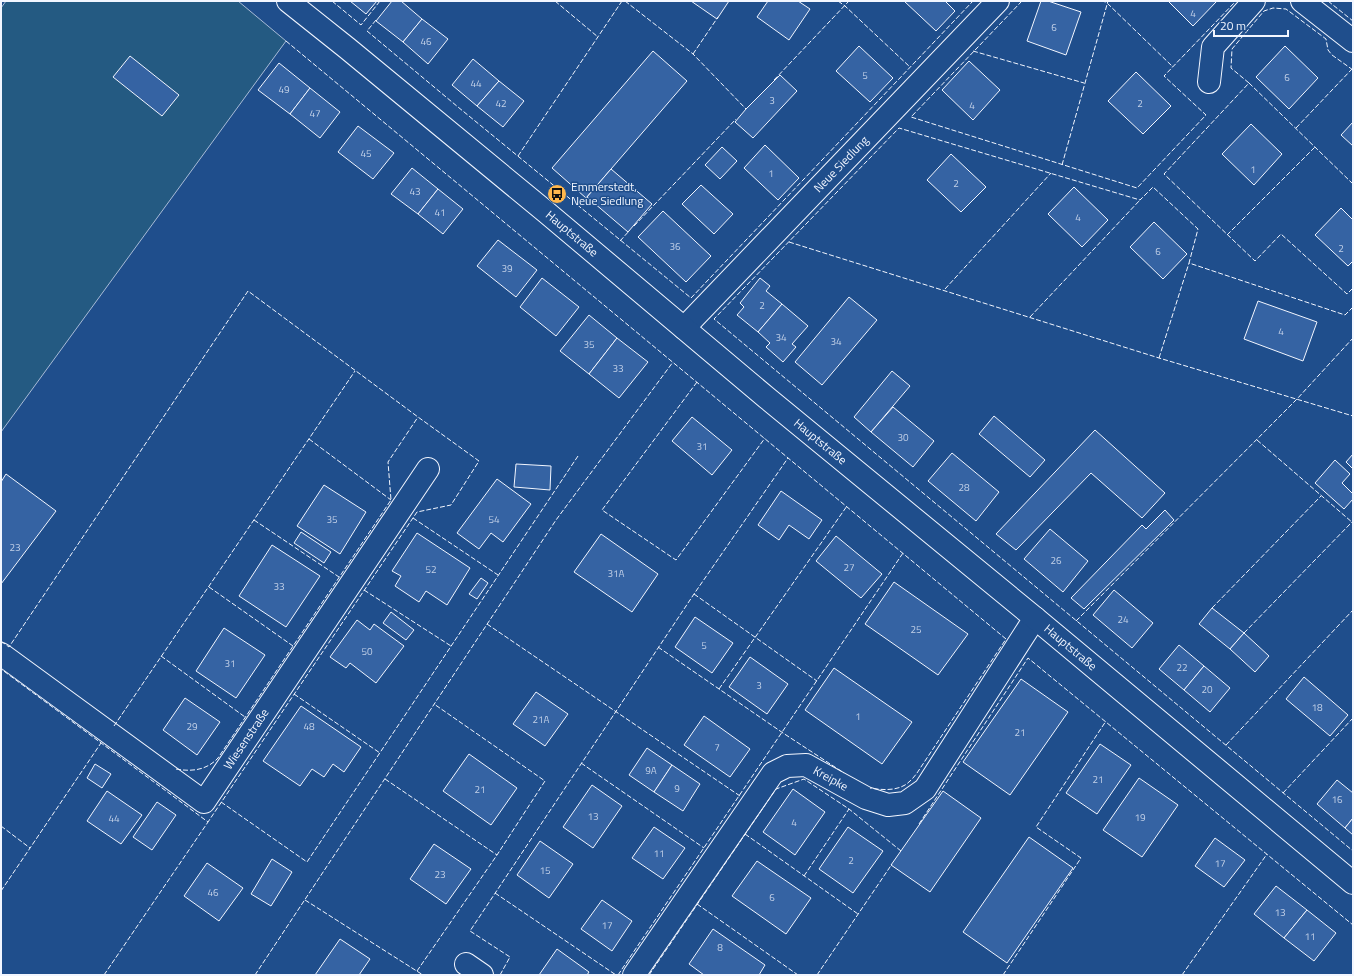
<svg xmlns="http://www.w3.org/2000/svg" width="1354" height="976" viewBox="0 0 1354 976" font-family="'Titillium Web',sans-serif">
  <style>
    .green { fill: #245a82; stroke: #a8bbd7 }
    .building { fill: #3563a3; stroke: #f2f6ff }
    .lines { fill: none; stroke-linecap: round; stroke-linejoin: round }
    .street-casing { stroke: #f2f6ff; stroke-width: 24 }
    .secondary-casing { stroke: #f2f6ff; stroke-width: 24 }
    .street { stroke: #1f4e8c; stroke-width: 22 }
    .secondary { stroke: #1f4e8c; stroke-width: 22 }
    .fence { stroke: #f2f6ff; stroke-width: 1; stroke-dasharray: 5 2; stroke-linecap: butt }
    .labels { text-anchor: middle; stroke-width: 3; stroke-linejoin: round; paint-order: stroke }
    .number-label { font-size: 10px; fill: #c3d1e8 }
    .street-label { font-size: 12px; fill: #f2f6ff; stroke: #1f4e8c }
    .poi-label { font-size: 12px; fill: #f2f6ff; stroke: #1f4e8c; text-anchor: start }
  </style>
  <rect width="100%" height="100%" fill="#1f4e8c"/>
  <path class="green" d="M6 1H238L286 41 1 432V8Z"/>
  <g class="building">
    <path d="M350 1H377L366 14Z"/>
    <path d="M392 1H401L422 19 403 42 376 21Z"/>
    <path d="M691 1H729L717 19Z"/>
    <path d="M768 1H798L810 9 789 40 757 17Z"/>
    <path d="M904 1H945L955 11 936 31Z"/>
    <path d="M1041 1H1048L1081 12 1066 55 1027 41Z"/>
    <path d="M1168 1H1217L1193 26Z"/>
    <path d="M422 19 448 39 428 64 403 42Z"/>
    <path d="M859 46 893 78 870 102 836 71Z"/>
    <path d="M1285 46 1318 78 1289 109 1256 77Z"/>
    <path d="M653 51 687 81 586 198 552 168Z"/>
    <path d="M130 56 179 95 162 116 113 77Z"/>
    <path d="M473 59 499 81 477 106 452 85Z"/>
    <path d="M969 61 1000 90 973 120 942 90Z"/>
    <path d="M279 63 310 88 290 114 258 90Z"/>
    <path d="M1136 72 1171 106 1143 134 1108 101Z"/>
    <path d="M780 75 797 91 753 138 735 122 746 109Z"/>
    <path d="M499 81 524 101 503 127 477 106Z"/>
    <path d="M310 88 340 112 320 138 290 114Z"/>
    <path d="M1353 122V146L1341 135Z"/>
    <path d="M1251 124 1282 154 1254 185 1222 154Z"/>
    <path d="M358 126 394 153 373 179 338 152Z"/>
    <path d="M765 145 799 178 778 200 744 168Z"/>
    <path d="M722 147 737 161 720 179 705 165Z"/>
    <path d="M951 154 986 187 961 212 927 180Z"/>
    <path d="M412 168 438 189 418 214 391 194Z"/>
    <path d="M611 169 652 204 628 232 587 197Z"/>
    <path d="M701 185 733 214 714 234 682 204Z"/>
    <path d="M1074 187 1108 220 1082 247 1048 214Z"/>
    <path d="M438 189 463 209 443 234 418 214Z"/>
    <path d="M1341 208 1353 220V261L1348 266 1315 235Z"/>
    <path d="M663 211 711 256 686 282 638 237Z"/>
    <path d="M1154 222 1187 254 1163 279 1130 247Z"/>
    <path d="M498 240 537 270 516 297 477 266Z"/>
    <path d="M542 278 579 307 556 336 520 307Z"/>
    <path d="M760 278 770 286 766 291 782 304 758 332 737 315 744 307 740 303Z"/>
    <path d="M849 297 877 320 822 385 795 362Z"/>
    <path d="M1258 301 1317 322 1303 361 1244 339Z"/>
    <path d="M782 304 808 326 792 344 796 347 783 362 766 347 770 343 758 332Z"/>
    <path d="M589 315 617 338 589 374 560 351Z"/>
    <path d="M617 338 648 362 619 398 589 374Z"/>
    <path d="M892 371 910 386 871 432 854 417Z"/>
    <path d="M893 407 934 441 913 467 871 432Z"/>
    <path d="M994 416 1045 460 1030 477 979 434Z"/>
    <path d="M692 417 732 450 712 475 672 441Z"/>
    <path d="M1095 430 1165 493 1142 518 1091 473 1016 550 996 534Z"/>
    <path d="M952 453 999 492 976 521 928 481Z"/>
    <path d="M1353 454V469L1346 462Z"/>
    <path d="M1335 460 1350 474 1342 483 1353 494V499L1344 509 1315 483Z"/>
    <path d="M516 464 551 466 550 490 514 487Z"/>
    <path d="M6 474 56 511 1 584V482Z"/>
    <path d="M497 479 531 504 503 542 491 533 479 549 457 533Z"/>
    <path d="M324 485 366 512 340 554 297 526Z"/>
    <path d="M781 491 822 520 809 539 789 525 779 540 758 525Z"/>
    <path d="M1165 510 1174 520 1084 609 1071 598 1142 525 1146 529Z"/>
    <path d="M1050 529 1088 561 1063 592 1024 559Z"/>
    <path d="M301 532 331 552 324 563 294 543Z"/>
    <path d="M417 533 470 568 447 605 426 591 419 602 395 586 401 576 392 571Z"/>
    <path d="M601 534 658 574 632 612 574 572Z"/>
    <path d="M836 536 882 574 861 598 816 561Z"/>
    <path d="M272 545 320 576 286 627 239 596Z"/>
    <path d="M481 578 488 583 477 599 469 594Z"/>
    <path d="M894 582 968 634 938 675 865 624Z"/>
    <path d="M1114 590 1153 623 1132 648 1093 615Z"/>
    <path d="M1212 608 1244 633 1230 649 1199 624Z"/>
    <path d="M391 612 414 630 406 640 383 623Z"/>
    <path d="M695 617 733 643 712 673 675 647Z"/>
    <path d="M357 620 370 630 374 624 404 646 376 683 350 663 346 668 330 657Z"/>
    <path d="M224 628 265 655 236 698 196 671Z"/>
    <path d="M1244 633 1269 656 1255 672 1230 649Z"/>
    <path d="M1179 645 1204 666 1184 690 1159 669Z"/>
    <path d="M750 657 788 684 767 714 729 687Z"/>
    <path d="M1204 666 1230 688 1210 712 1184 690Z"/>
    <path d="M834 668 912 722 882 764 805 710Z"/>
    <path d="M1304 677 1348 715 1330 736 1286 699Z"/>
    <path d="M1021 679 1068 712 1010 795 963 762Z"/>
    <path d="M536 692 568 714 545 746 513 724Z"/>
    <path d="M185 698 220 722 197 755 163 730Z"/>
    <path d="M301 706 361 747 344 772 333 764 324 777 312 769 300 786 263 761Z"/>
    <path d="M704 716 750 749 730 777 684 745Z"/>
    <path d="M1100 744 1131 765 1097 814 1066 793Z"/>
    <path d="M647 748 672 765 654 792 629 775Z"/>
    <path d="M469 754 517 788 491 825 443 791Z"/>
    <path d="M95 764 111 774 102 788 87 778Z"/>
    <path d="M672 765 700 784 683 811 654 792Z"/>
    <path d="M1139 778 1178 805 1142 857 1103 830Z"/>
    <path d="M1337 780 1353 793V818L1345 828 1317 804Z"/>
    <path d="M592 785 622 806 593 848 563 827Z"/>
    <path d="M793 789 825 812 795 855 763 832Z"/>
    <path d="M107 791 142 815 121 844 87 821Z"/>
    <path d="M943 791 981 818 930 892 891 865Z"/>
    <path d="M157 802 176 815 152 850 133 837Z"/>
    <path d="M1353 818V835L1345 828Z"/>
    <path d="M654 827 685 848 663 879 632 858Z"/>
    <path d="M848 827 883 851 853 893 819 869Z"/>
    <path d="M1029 837 1073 868 1007 963 963 932Z"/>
    <path d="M1215 838 1245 860 1224 887 1195 866Z"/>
    <path d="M540 841 573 864 549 898 517 875Z"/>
    <path d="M434 844 471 869 446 904 410 879Z"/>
    <path d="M272 859 292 872 271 906 251 894Z"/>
    <path d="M757 861 811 898 786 934 732 896Z"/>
    <path d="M207 863 243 888 219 921 184 896Z"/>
    <path d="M1276 886 1307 910 1284 938 1254 914Z"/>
    <path d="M602 900 632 921 612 951 581 929Z"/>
    <path d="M1307 910 1336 933 1314 961 1284 938Z"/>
    <path d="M713 929 765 965 759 975H704L689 964Z"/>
    <path d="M340 939 370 959 359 975H315Z"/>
    <path d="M557 949 589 972 587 975H539Z"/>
  </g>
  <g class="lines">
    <defs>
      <g id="street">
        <path d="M1302 1 1353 41"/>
        <path d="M1209 82 1213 47 1254 1"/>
        <path id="s1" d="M684 328 998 1"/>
        <path id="s2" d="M1 654 204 802 428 469"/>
        <path d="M466 964 482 975"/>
        <path id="s3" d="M634 975 773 773 787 766 806 765 866 798 888 805 905 803 925 789 1035 618"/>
      </g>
      <g id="secondary">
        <path id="s4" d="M288 1 347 48 546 212 767 398 1035 618 1353 883"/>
      </g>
    </defs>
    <use href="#street" class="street-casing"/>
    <use href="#secondary" class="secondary-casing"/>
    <use href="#street" class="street"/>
    <use href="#secondary" class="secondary"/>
    <g class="fence">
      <path d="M332 1 361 25 380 1"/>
      <path d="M555 1 598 37"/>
      <path d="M625 1 693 54 746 109"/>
      <path d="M838 1 845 6 910 67"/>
      <path d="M1022 1 911 117 1137 188 1206 115 1164 76 1236 1"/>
      <path d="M1101 1 1106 2 1173 67"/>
      <path d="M1328 1 1353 21"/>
      <path d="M376 20 367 31 458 107 691 298 973 1"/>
      <path d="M286 41 1006 639 917 773C914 777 910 782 905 785 895 791 881 790 870 788"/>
      <path d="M973 51 1084 83"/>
      <path d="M693 54 718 17"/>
      <path d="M1353 70 1332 55 1328 50 1326 39 1286 9 1273 8 1264 11 1232 49 1231 68 1249 83 1164 174 1255 261 1281 234 1347 294 1353 288"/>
      <path d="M774 80 849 1"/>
      <path d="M1249 83 1353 184"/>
      <path d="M1296 128 1352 69"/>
      <path d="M518 156 622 1"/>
      <path d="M1062 165 1108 1"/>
      <path d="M634 226 736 119"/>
      <path d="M1227 235 1315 147"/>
      <path d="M620 241 630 230"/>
      <path d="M789 242 1159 358 1353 416"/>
      <path d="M945 289 1051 173"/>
      <path d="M1353 307 1345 315 1189 263 1198 229 1153 187 1140 200 899 128 714 319 1353 851"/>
      <path d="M1030 317 1140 200"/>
      <path d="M1159 358 1189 263"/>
      <path d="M697 382 602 510 676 560 765 438"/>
      <path d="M309 439 391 500"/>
      <path d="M1257 440 1353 523"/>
      <path d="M413 518 498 575"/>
      <path d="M254 520 339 577"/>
      <path d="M209 587 293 646"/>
      <path d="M364 590 451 646"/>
      <path d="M694 594 817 681"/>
      <path d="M1212 608 1321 496"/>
      <path d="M1076 621 1297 399 1353 338"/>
      <path d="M487 624 740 796"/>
      <path d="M1244 633 1352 522"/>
      <path d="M1 641 9 647 248 291 418 417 479 461 451 505 417 512 208 822 1 669"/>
      <path d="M658 647 783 733 844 773"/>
      <path d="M161 656 245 717"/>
      <path d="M719 689 847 506"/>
      <path d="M294 694 380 753"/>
      <path d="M114 726 355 371"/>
      <path d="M1226 745 1353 610"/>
      <path d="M581 763 704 848"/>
      <path d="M176 769C192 772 207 770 218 758L391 500 388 462 418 417"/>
      <path d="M385 779 497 855"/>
      <path d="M1283 793 1353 718"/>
      <path d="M221 802 307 862 578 456"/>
      <path d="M919 824 1028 658 1353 925"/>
      <path d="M1 826 30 848"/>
      <path d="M745 834 858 914"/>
      <path d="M804 876 849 809"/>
      <path d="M1 891 101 743"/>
      <path d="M495 893 616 975"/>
      <path d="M305 900 423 975"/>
      <path d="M697 904 798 975"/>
      <path d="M417 971 497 855 545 781 434 704"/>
      <path d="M104 975 208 822"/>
      <path d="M255 975 556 520 673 362"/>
      <path d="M500 975 510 957 470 931 694 594 788 458"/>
      <path d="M618 975 903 553"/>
      <path d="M649 975 776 789 804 779 849 809 901 851"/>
      <path d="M817 975 892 864"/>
      <path d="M1003 975 1081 858 1036 827 1106 721"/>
      <path d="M1182 975 1267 854"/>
    </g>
  </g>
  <defs>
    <symbol id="bus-disc" viewBox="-11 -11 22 22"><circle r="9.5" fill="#ffb74d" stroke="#1f4e8c"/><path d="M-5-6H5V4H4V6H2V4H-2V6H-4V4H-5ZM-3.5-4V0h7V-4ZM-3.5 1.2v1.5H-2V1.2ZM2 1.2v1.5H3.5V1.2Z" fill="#111"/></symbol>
  </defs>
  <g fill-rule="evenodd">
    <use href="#bus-disc" x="546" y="183" width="22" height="22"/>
  </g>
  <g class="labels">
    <g class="number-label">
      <text x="1193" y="17">4</text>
      <text x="1054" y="31">6</text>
      <text x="426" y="45">46</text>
      <text x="865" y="79">5</text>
      <text x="1287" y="81">6</text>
      <text x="476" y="87">44</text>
      <text x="284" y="93">49</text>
      <text x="772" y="104">3</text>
      <text x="501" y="107">42</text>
      <text x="1140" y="107">2</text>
      <text x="972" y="109">4</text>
      <text x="315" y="117">47</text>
      <text x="366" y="157">45</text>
      <text x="1253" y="173">1</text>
      <text x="771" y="177">1</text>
      <text x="956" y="187">2</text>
      <text x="415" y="195">43</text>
      <text x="440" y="216">41</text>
      <text x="1078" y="221">4</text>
      <text x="675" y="250">36</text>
      <text x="1341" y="252">2</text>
      <text x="1158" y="255">6</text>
      <text x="507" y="272">39</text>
      <text x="762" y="309">2</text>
      <text x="1281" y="335">4</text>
      <text x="781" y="341">34</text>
      <text x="836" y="345">34</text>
      <text x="589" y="348">35</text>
      <text x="618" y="372">33</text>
      <text x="903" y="441">30</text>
      <text x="702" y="450">31</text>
      <text x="964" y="491">28</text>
      <text x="332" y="523">35</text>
      <text x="494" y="523">54</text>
      <text x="15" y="551">23</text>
      <text x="1056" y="564">26</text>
      <text x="849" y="571">27</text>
      <text x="431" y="573">52</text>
      <text x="616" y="577">31A</text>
      <text x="279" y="590">33</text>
      <text x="1123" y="623">24</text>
      <text x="916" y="633">25</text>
      <text x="704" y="649">5</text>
      <text x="367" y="655">50</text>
      <text x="230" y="667">31</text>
      <text x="1182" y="671">22</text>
      <text x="759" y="689">3</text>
      <text x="1207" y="693">20</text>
      <text x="1317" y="711">18</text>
      <text x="858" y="720">1</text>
      <text x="541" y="723">21A</text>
      <text x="192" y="730">29</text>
      <text x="309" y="730">48</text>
      <text x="1020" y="736">21</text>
      <text x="717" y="751">7</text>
      <text x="651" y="774">9A</text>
      <text x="1098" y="783">21</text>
      <text x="677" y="792">9</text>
      <text x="480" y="793">21</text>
      <text x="1337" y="803">16</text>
      <text x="593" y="820">13</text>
      <text x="1140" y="821">19</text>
      <text x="114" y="822">44</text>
      <text x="794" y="826">4</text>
      <text x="659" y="857">11</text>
      <text x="851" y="864">2</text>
      <text x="1220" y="867">17</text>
      <text x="545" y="874">15</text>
      <text x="440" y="878">23</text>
      <text x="213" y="896">46</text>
      <text x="772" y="901">6</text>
      <text x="1280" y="916">13</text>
      <text x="607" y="929">17</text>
      <text x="1310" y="940">11</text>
      <text x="720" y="951">8</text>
    </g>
    <g class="street-label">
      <text dy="4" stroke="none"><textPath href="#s1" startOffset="227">Neue Siedlung</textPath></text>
      <text dy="4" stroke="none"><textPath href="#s4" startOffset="367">Hauptstraße</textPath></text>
      <text dy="4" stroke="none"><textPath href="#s4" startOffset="691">Hauptstraße</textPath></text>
      <text dy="4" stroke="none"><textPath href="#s4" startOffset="1015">Hauptstraße</textPath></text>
      <text dy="4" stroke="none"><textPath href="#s2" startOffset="327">Wiesenstraße</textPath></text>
      <text dy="4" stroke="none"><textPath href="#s3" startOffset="308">Kreipke</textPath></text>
    </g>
    <g class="poi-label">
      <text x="571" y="191">Emmerstedt,<tspan x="571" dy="14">Neue Siedlung</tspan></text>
    </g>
  </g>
  <rect width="1354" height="976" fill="none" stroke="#f2f6ff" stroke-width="4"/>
  <path d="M1214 30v6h74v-6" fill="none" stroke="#f2f6ff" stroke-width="2"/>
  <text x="1220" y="30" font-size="12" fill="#f2f6ff" stroke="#1f4e8c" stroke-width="3" paint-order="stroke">20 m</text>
</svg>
